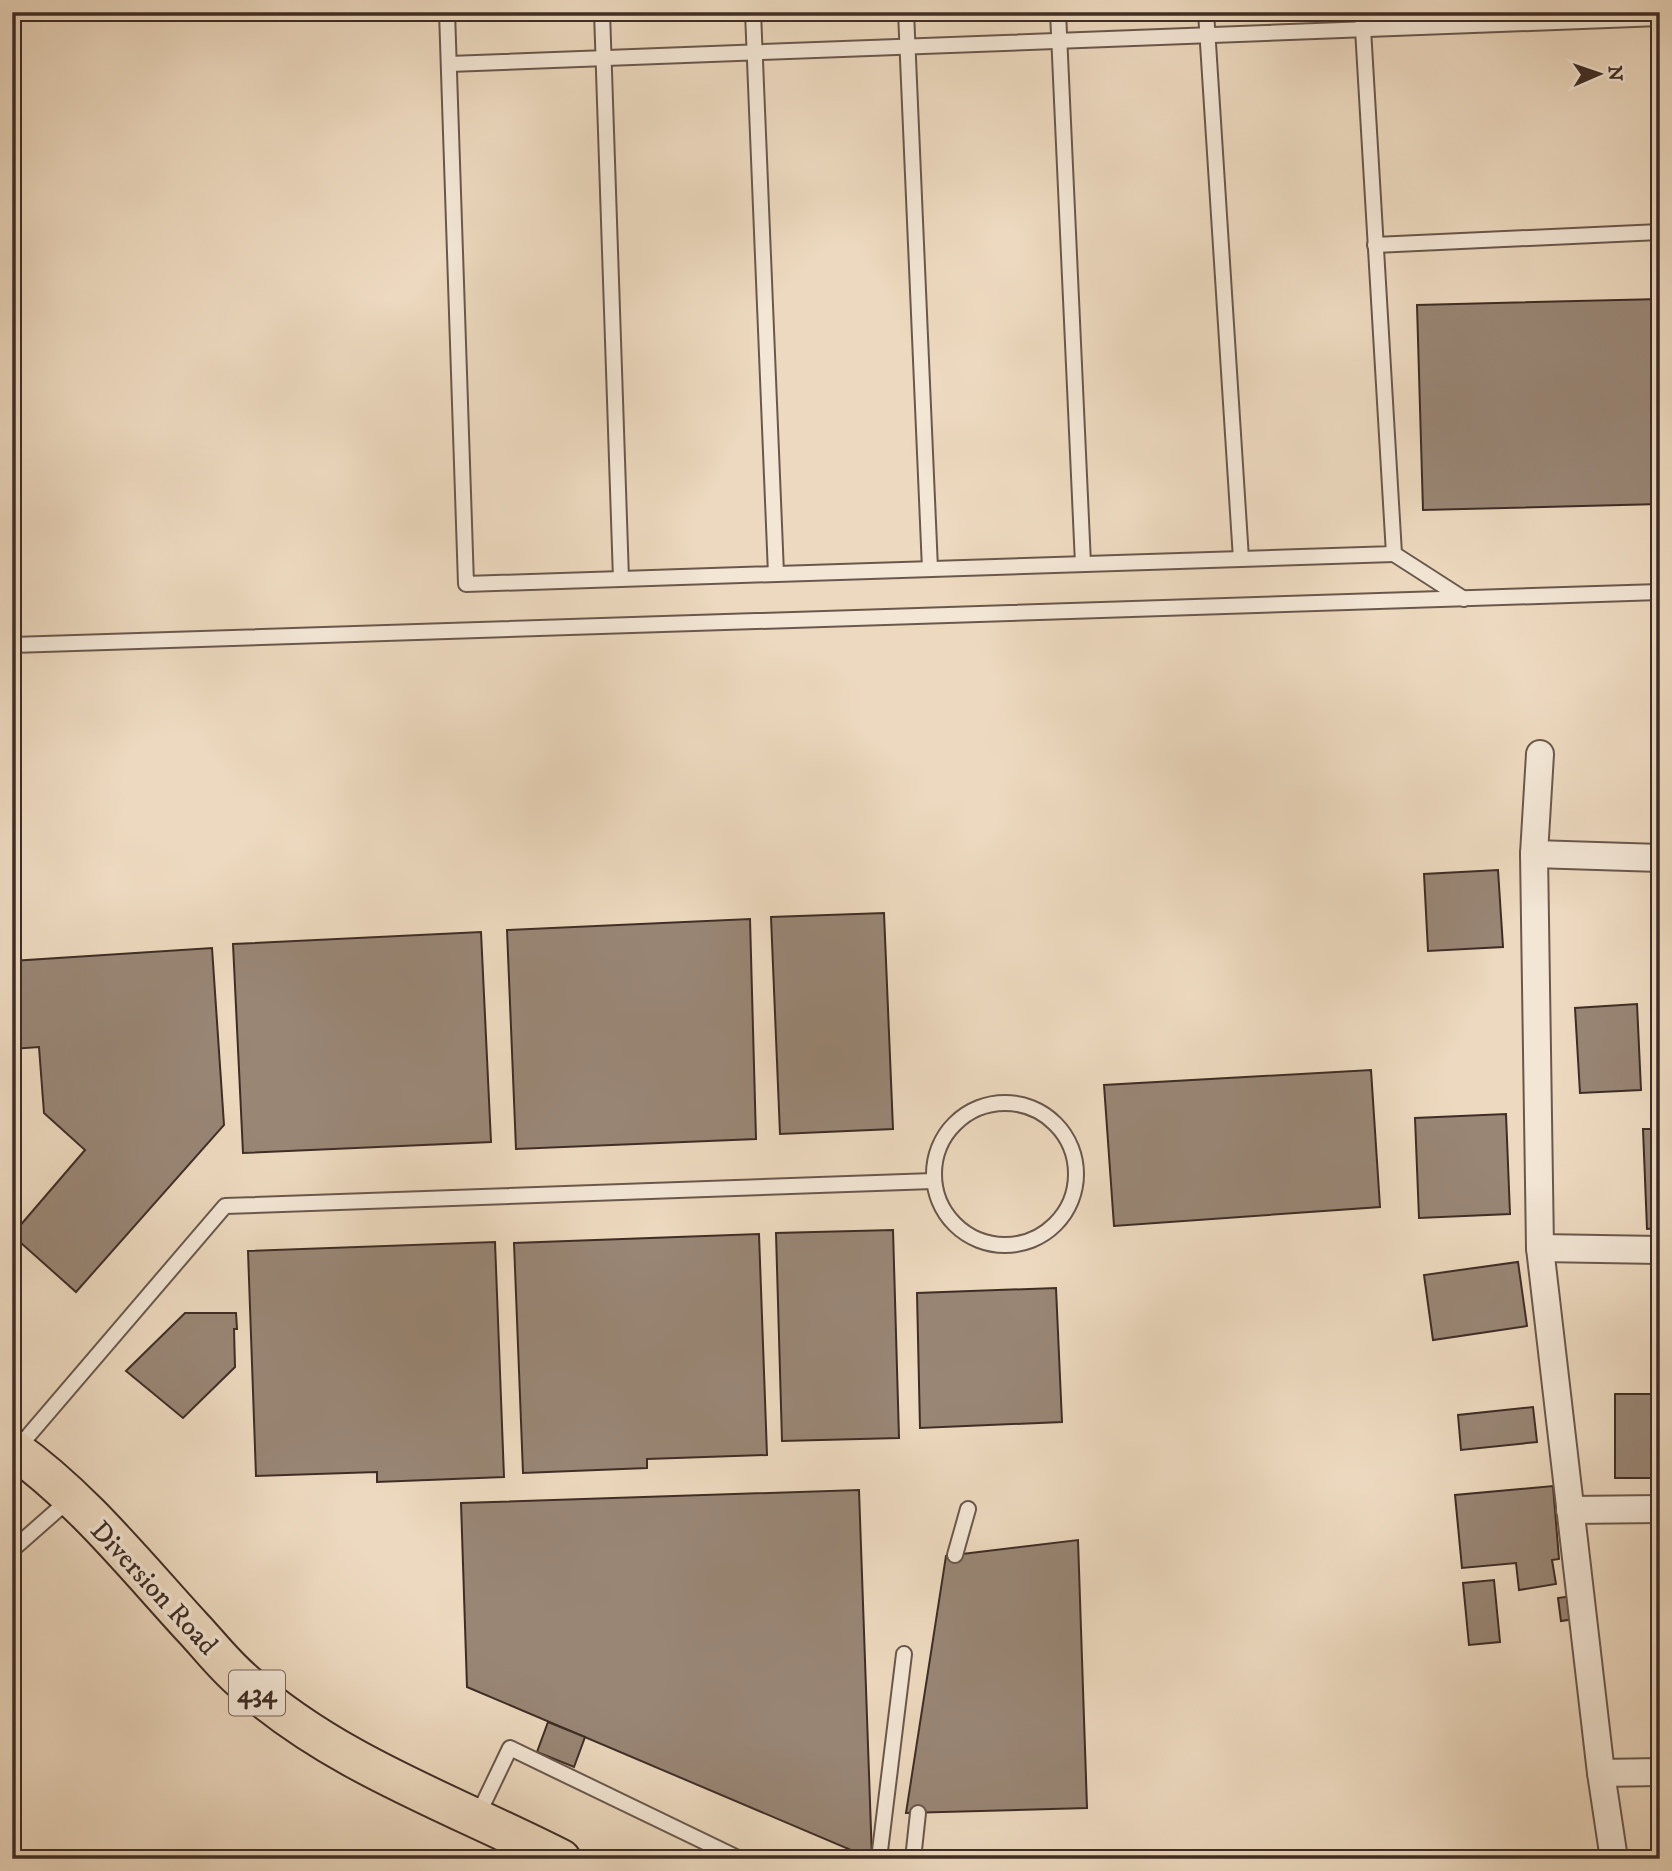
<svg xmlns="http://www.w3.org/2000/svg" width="1672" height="1871" viewBox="0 0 1672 1871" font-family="'IM FELL DW Pica',serif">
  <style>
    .building { fill: #998675; stroke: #3f2d25; stroke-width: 2 }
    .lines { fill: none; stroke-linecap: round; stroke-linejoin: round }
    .lane-casing { stroke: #6a584c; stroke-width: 18 }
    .street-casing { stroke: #6a584c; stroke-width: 30 }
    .highway-casing { stroke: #3f2d25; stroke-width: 42 }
    .lane { stroke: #f3e6d5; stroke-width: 14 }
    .street { stroke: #f3e6d5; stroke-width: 26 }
    .highway { stroke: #edd9bf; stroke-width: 38 }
    .labels { text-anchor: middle; stroke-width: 7; stroke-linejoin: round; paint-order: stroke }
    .shield { fill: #f3e6d5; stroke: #75645a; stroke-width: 2 }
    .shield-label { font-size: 26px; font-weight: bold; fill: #3f2d25 }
    .street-label { font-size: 28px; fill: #3f2d25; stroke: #f3e6d5 }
  </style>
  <rect width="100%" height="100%" fill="#edd9bf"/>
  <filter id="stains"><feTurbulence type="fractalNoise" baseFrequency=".00286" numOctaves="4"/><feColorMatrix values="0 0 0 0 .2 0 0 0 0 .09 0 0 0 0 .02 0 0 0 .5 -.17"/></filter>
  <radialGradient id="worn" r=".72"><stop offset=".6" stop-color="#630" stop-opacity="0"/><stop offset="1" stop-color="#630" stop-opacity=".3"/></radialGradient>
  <g class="building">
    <path d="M1660 299V504L1423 510 1417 305Z"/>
    <path d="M1498 870 1503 947 1428 951 1424 874Z"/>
    <path d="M884 913 893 1129 780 1134 771 917Z"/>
    <path d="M750 919 756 1139 516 1149 507 930Z"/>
    <path d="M481 932 491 1142 243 1153 233 944Z"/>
    <path d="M212 948 224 1125 76 1292 12 1235 85 1150 44 1113 39 1047 12 1049V961Z"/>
    <path d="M1637 1004 1641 1090 1580 1093 1575 1008Z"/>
    <path d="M1371 1070 1380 1207 1114 1226 1104 1085Z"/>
    <path d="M1506 1114 1510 1214 1419 1218 1415 1118Z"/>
    <path d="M1643 1129H1660V1228L1647 1229Z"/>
    <path d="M893 1230 899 1438 782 1441 776 1233Z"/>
    <path d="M759 1234 767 1455 647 1459V1468L523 1473 514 1243Z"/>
    <path d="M495 1242 504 1477 377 1482V1472L256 1476 248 1251Z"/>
    <path d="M1518 1262 1527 1326 1433 1340 1424 1275Z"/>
    <path d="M1056 1288 1062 1422 920 1428 917 1293Z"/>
    <path d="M185 1313H236L237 1329H234L235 1367 183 1418 126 1371Z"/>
    <rect x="1615" y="1394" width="45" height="84"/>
    <path d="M1533 1407 1537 1442 1461 1450 1458 1415Z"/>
    <path d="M1553 1486 1559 1559 1552 1560 1556 1584 1519 1590 1516 1563 1462 1568 1455 1495Z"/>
    <path d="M859 1490 872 1859 467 1687 461 1503Z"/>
    <path d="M1078 1540 1087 1808 906 1813 946 1556Z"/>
    <path d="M1494 1580 1500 1642 1469 1645 1463 1583Z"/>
    <path d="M1579 1595 1582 1618 1561 1621 1558 1598Z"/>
    <path d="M548 1722 585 1737 574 1767 537 1752Z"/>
  </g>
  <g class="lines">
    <defs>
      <g id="lane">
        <path d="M447 12 466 584 1394 554 1362 12"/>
        <path d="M602 12 621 579"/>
        <path d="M753 12 776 574"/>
        <path d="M906 12 930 569"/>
        <path d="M1058 12 1083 564"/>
        <path d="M1206 12 1241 559"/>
        <path d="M449 64 1660 18"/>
        <path d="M1375 245 1660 232"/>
        <path d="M1394 554 1464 599"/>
        <path d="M12 645 1660 592"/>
        <circle cx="1005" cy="1174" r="71"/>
        <path d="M17 1449 225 1206 933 1181"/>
        <path d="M12 1550 71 1498"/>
        <path d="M955 1555 968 1509"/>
        <path d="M477 1817 510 1748 740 1859"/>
        <path d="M879 1859 904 1654"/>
        <path d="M913 1859 918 1813"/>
      </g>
      <g id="street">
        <path d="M1540 754 1534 854 1540 1248 1601 1773 1614 1859"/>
        <path d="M1534 854 1660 858"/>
        <path d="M1540 1248 1660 1250"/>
        <path d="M1570 1510 1660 1509"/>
        <path d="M1601 1773 1660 1772"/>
      </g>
      <path id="highway" d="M12 1448C81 1497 135 1565 192 1627 209 1645 224 1665 243 1681 334 1763 453 1804 561 1859"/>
    </defs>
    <use href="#lane" class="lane-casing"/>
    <use href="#street" class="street-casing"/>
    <use href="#highway" class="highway-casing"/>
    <use href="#lane" class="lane"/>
    <use href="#street" class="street"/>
    <use href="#highway" class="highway"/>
  </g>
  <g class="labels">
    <rect class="shield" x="229" y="1670.5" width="56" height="45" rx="5"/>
    <g class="shield-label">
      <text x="257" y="1702">434</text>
    </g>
    <g class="street-label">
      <text transform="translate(155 1587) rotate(47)" y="10">Diversion Road</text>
    </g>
  </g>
  <rect width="1672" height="1871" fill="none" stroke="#edd9bf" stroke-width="42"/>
  <rect x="14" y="14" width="1644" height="1843" fill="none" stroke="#3f2d25" stroke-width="3.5"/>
  <rect x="21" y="21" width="1630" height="1829" fill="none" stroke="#3f2d25" stroke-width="2"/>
  <g transform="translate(1599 74) rotate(88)" stroke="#f3e6d5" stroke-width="5" paint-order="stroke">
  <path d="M0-5L12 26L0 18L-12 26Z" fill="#3f2d25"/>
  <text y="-10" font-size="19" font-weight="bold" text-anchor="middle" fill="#3f2d25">N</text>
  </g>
  <rect width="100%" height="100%" filter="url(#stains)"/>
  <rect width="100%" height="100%" fill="url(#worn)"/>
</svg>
